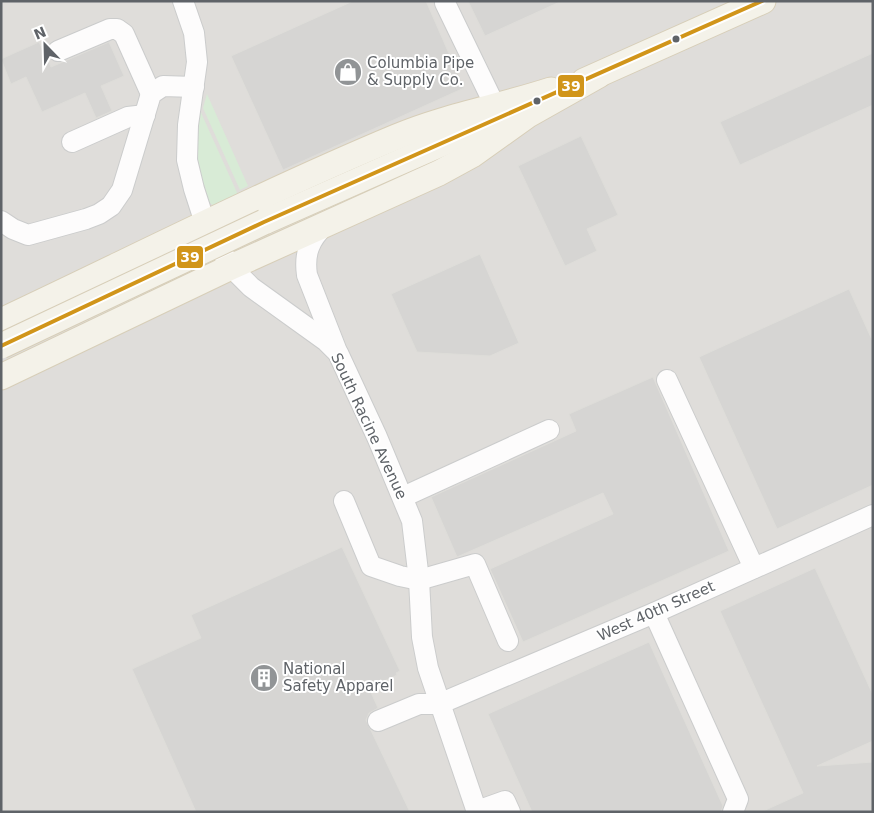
<svg xmlns="http://www.w3.org/2000/svg" width="874" height="813" viewBox="0 0 874 813" font-family="'DejaVu Sans',sans-serif">
  <style>
    .industrial { fill: #dfddda }
    .green { fill: #d8ebd6 }
    .building { fill: #d6d5d3; stroke: #deddd9 }
    .lines { fill: none; stroke-linecap: round; stroke-linejoin: round }
    .minor-casing { stroke: #cbcccc; stroke-width: 22 }
    .major-casing { stroke: #d7ceb8; stroke-width: 27 }
    .minor { stroke: #fdfcfc; stroke-width: 20 }
    .major { stroke: #f4f2e9; stroke-width: 25 }
    .major-bridge-casing { stroke: #d7ceb8; stroke-width: 27; stroke-linecap: butt }
    .major-bridge { stroke: #f4f2e9; stroke-width: 25 }
    .bus-1-casing { stroke: #fff; stroke-width: 8 }
    .bus-1 { stroke: #d1951a; stroke-width: 4 }
    .bus-dot { fill: #5f6368; stroke: #fff; stroke-width: 2 }
    .labels { text-anchor: middle; stroke-width: 4; stroke-linejoin: round; paint-order: stroke }
    .poi-label { font-size: 15px; fill: #5f6368; stroke: #fff; text-anchor: start }
    .street-label { font-size: 15px; fill: #5f6368; stroke: #fff }
    .line-badge { stroke: #fff; stroke-width: 2 }
    .badge-label { font-size: 14px; text-anchor: middle; font-weight: bold; fill: #fff }
  </style>
  <rect width="100%" height="100%" fill="#efeeea"/>
  <rect class="industrial" x="1" y="1" width="872" height="811"/>
  <g class="green">
    <path d="M207 94 248 186 240 190 203 108Z"/>
    <path d="M198 106 239 197 221 205H213L206 201 194 172Z"/>
  </g>
  <g class="building">
    <path d="M353 1H426L464 88 283 170 231 56Z"/>
    <path d="M468 1H562L485 36Z"/>
    <path d="M39 42 51 67 109 42 124 76 101 86 112 111 96 118 85 93 42 112 26 77 11 84 1 59Z"/>
    <path d="M873 53V105L740 165 720 122Z"/>
    <path d="M581 136 618 215 587 229 597 251 565 266 518 166Z"/>
    <path d="M480 254 519 343 490 356 417 352 391 294Z"/>
    <path d="M849 289 873 342V485L777 529 699 357Z"/>
    <path d="M653 377 729 551 523 642 490 569 613 514 603 493 457 557 431 497 576 431 569 414Z"/>
    <path d="M342 547 400 671 396 673 397 675 369 688 378 708 369 713 366 720 410 812H196L132 669 201 638 191 615Z"/>
    <path d="M815 568 873 695V741L817 766 873 762V812H761L803 793 720 611Z"/>
    <path d="M649 642 723 806 721 812H532L488 714Z"/>
  </g>
  <g class="lines">
    <defs>
      <g id="minor">
        <path d="M183 1 194 33 197 62 188 125 187 160 194 189 205 223 231 267 251 287 326 341 338 353 377 437 412 521 419 580 422 637 428 668 477 812"/>
        <path d="M445 3 495 106"/>
        <path d="M58 51 110 29H117L124 34 151 94"/>
        <path d="M72 142 128 117 145 115"/>
        <path d="M1 221 13 229 28 235 86 219 99 214 111 206 122 190 151 94 163 86 194 87"/>
        <path d="M325 225C309 240 304 254 307 275L336 349"/>
        <path d="M667 380 754 568"/>
        <path d="M403 497 549 430"/>
        <path d="M344 501 371 566 400 576 419 580 475 564 508 641"/>
        <path d="M654 613 738 799 733 812"/>
        <path d="M378 721 419 704H439L654 613 873 515"/>
        <path d="M477 811 505 801 510 812"/>
      </g>
      <g id="major">
        <path d="M584 81 763 1"/>
        <path d="M264 222 502 117"/>
        <path d="M1 321C133 259 262 193 396 137 446 116 499 107 551 90"/>
        <path d="M1 377 231 267 439 173 472 155 528 115 599 75"/>
      </g>
    </defs>
    <use href="#minor" class="minor-casing"/>
    <use href="#major" class="major-casing"/>
    <use href="#minor" class="minor"/>
    <use href="#major" class="major"/>
    <defs>
      <path id="major-bridge" d="M1 346 264 222"/>
    </defs>
    <use href="#major-bridge" class="major-bridge-casing"/>
    <use href="#major-bridge" class="major-bridge"/>
    <defs>
      <path id="bus-1" d="M1 346 264 222 762 1"/>
    </defs>
    <use href="#bus-1" class="bus-1-casing"/>
    <use href="#bus-1" class="bus-1"/>
  </g>
  <defs>
    <symbol id="shop-disc" viewBox="-11 -11 22 22"><circle r="9.5" fill="#919496" stroke="#fff"/><path d="M-5-2.5h2.3a2.7 3.5 0 0 1 5.4 0H5L5.5 6h-11ZM-1.5-2.5h3a1.5 2.3 0 0 0-3 0Z" fill="#fff"/></symbol>
    <symbol id="building-disc" viewBox="-11 -11 22 22"><circle r="9.5" fill="#919496" stroke="#fff"/><path d="M-4-6H4V6H1V3H-1V6H-4ZM-2.5-4.3h1.7v1.8h-1.7ZM.8-4.3h1.7v1.8H.8ZM-2.5-1h1.7V.8h-1.7ZM.8-1h1.7V.8H.8Z" fill="#fff"/></symbol>
  </defs>
  <g fill-rule="evenodd">
    <use href="#shop-disc" x="332" y="56" width="32" height="32"/>
    <use href="#building-disc" x="248" y="662" width="32" height="32"/>
  </g>
  <g class="bus-dot">
    <circle cx="676" cy="39" r="4.5"/>
    <circle cx="537" cy="101" r="4.5"/>
  </g>
  <g class="labels">
    <g class="poi-label">
      <text x="367" y="68">Columbia Pipe<tspan x="367" dy="17">&amp; Supply Co.</tspan></text>
      <text x="283" y="674">National<tspan x="283" dy="17">Safety Apparel</tspan></text>
    </g>
    <g class="street-label">
      <text transform="translate(369 426) rotate(65)" y="5">South Racine Avenue</text>
      <text transform="translate(656 611) rotate(-24)" y="5">West 40th Street</text>
    </g>
  </g>
  <g class="line-badge">
    <rect x="557" y="74" width="28" height="24" rx="5" fill="#d1951a"/>
    <rect x="176" y="245" width="28" height="24" rx="5" fill="#d1951a"/>
  </g>
  <g class="badge-label">
    <text x="571" y="91">39</text>
    <text x="190" y="262">39</text>
  </g>
  <rect width="874" height="813" fill="none" stroke="#5f6368" stroke-width="5"/>
  <g transform="translate(45 45) rotate(337)" stroke="#ffffff" stroke-width="4" paint-order="stroke">
  <path d="M0-4L9 19L0 12L-9 19Z" fill="#5f6368"/>
  <text y="-8" font-size="14" font-weight="bold" text-anchor="middle" fill="#5f6368">N</text>
  </g>
</svg>
